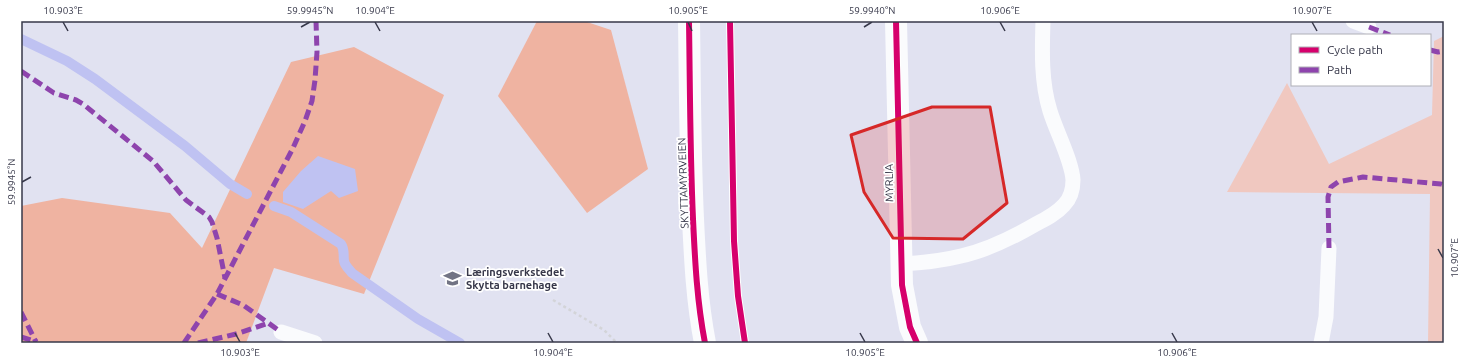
<svg xmlns="http://www.w3.org/2000/svg" width="1465" height="364" viewBox="0 0 1465 364" font-family="Ubuntu,sans-serif">
  <style>
    .green { fill: #f0c8c0 }
    .forest { fill: #efb3a1 }
    .water { fill: #bfc2f2 }
    .lines { fill: none; stroke-linecap: round; stroke-linejoin: round }
    .stream { stroke: #bfc2f2; stroke-width: 10 }
    .path { stroke: #d3d4d8; stroke-width: 2.5; stroke-dasharray: 3 3; stroke-linecap: butt }
    .lane { stroke: #fafbfd; stroke-width: 15 }
    .street { stroke: #fafbfd; stroke-width: 22 }
    .quiet { stroke: #8e44ad; stroke-width: 5; stroke-dasharray: 10 5; stroke-linecap: butt }
    .cycleway-casing { stroke: #fff; stroke-width: 8 }
    .cycleway { stroke: #d6006c; stroke-width: 6 }
    .marked { fill: #d62828; fill-opacity: 0.2; stroke: #d62828; stroke-width: 3; stroke-linejoin: round }
    .ticks { fill: none; stroke: #37384a; stroke-width: 1.5 }
    .labels { text-anchor: middle; stroke-width: 3.5; stroke-linejoin: round; paint-order: stroke }
    .street-label { font-size: 11px; fill: #37384a; stroke: #fff }
    .poi-label { font-size: 11px; font-weight: bold; fill: #37384a; stroke: #fff; text-anchor: start }
    .neatline { fill: none; stroke: #37384a; stroke-width: 1.5 }
    .ticks-label { font-size: 10px; text-anchor: middle; fill: #37384a }
  </style>
  <rect width="100%" height="100%" fill="#e1e2f1"/>
  <path class="green" d="M1444 36V343H1428L1430 194 1227 192 1287 83 1329 164 1432 115 1434 41Z"/>
  <g class="forest">
    <path d="M537 21H584L611 30 648 169 587 213 498 96Z"/>
    <path d="M354 47 444 95 364 294 274 268 246 343H21V206L62 198 170 213 202 248 291 62Z"/>
  </g>
  <path class="water" d="M318 156 355 169 358 191 339 198 331 191 303 209 283 202V192L301 171Z"/>
  <g class="lines">
    <g class="stream">
      <path d="M21 39 67 61 95 79 185 146 230 184 247 194"/>
      <path d="M274 206 291 212 341 244C345 250 343 254 344 261 345 266 349 269 352 273L418 319 460 343"/>
    </g>
    <path class="path" d="M553 300 604 330 617 343"/>
    <g class="lane">
      <path d="M1353 21 1369 27"/>
      <path d="M901 264C921 263 941 261 961 256 988 250 1012 238 1036 224 1046 219 1056 214 1064 205 1070 199 1073 189 1073 180 1072 161 1056 131 1050 111 1041 82 1042 51 1043 21"/>
      <path d="M281 332 315 343"/>
      <path d="M1321 343 1326 317 1329 248"/>
    </g>
    <g class="street">
      <path d="M689 21C690 87 690 153 693 219 695 261 697 302 705 343"/>
      <path d="M896 21 902 285 910 327 917 343"/>
    </g>
    <g class="quiet">
      <path d="M1369 27 1390 35"/>
      <path d="M1430 50 1438 52 1444 51"/>
      <path d="M21 71 54 93 76 100 83 104 153 161 186 200 209 217 212 222 217 238 225 278"/>
      <path d="M1329 248 1328 197 1331 187 1338 182 1363 177 1441 184 1444 185"/>
      <path d="M217 294 243 305 281 332"/>
      <path d="M21 312 36 342"/>
      <path d="M21 337 37 342"/>
      <path d="M184 343 217 294 293 148 305 121 312 101 315 80 317 52 316 21"/>
      <path d="M198 343 236 334 269 323"/>
    </g>
    <defs>
      <g id="cycleway">
        <path d="M689 21C690 87 690 153 693 219 695 261 697 302 705 343"/>
        <path d="M730 21 734 241 738 296 745 343"/>
        <path d="M896 21 902 285 910 327 917 343"/>
      </g>
    </defs>
    <use href="#cycleway" class="cycleway-casing"/>
    <use href="#cycleway" class="cycleway"/>
  </g>
  <path class="marked" d="M932 107H990L1007 203 963 239 893 238 864 192 851 135Z"/>
  <path class="ticks" d="M63 22 68 31M375 22 380 31M688 22 692 31M1000 22 1005 31M1312 22 1317 31M301 27 310 22M864 27 872 22M22 182 31 177M1438 249 1443 258M235 333 240 342M548 333 553 342M860 333 865 342M1172 333 1177 342"/>
  <defs>
    <symbol id="school-bare" viewBox="-9 -9 18 18"><path d="M0-5L7-2L0 1L-7-2ZM-4 1L0 2.5L4 1V4Q0 6-4 4Z" fill="#727484" stroke="#fff" stroke-width="2.5" paint-order="stroke"/></symbol>
  </defs>
  <g fill-rule="evenodd">
    <use href="#school-bare" x="440" y="266" width="25" height="25"/>
  </g>
  <g class="labels">
    <g class="street-label">
      <text transform="translate(683 183) rotate(-92)" y="4">SKYTTAMYRVEIEN</text>
      <text transform="translate(889 183) rotate(-91)" y="4">MYRLIA</text>
    </g>
    <g class="poi-label">
      <text x="466" y="276">Læringsverkstedet<tspan x="466" dy="13">Skytta barnehage</tspan></text>
    </g>
  </g>
  <rect width="1465" height="364" fill="none" stroke="#ffffff" stroke-width="44"/>
  <rect x="1291" y="34" width="140" height="52" fill="#ffffff" stroke="#afafb7"/>
  <rect x="1299" y="47" width="20" height="6" fill="#d6006c" stroke="#afafb7"/>
  <text x="1327" y="54" font-size="12" fill="#37384a">Cycle path</text>
  <rect x="1299" y="67" width="20" height="6" fill="#8e44ad" stroke="#afafb7"/>
  <text x="1327" y="74" font-size="12" fill="#37384a">Path</text>
  <rect x="22" y="22" width="1421" height="320" class="neatline"/>
  <g class="ticks-label">
    <text x="63" y="14">10.903°E</text>
    <text x="310" y="14">59.9945°N</text>
    <text x="375" y="14">10.904°E</text>
    <text x="688" y="14">10.905°E</text>
    <text x="872" y="14">59.9940°N</text>
    <text x="1000" y="14">10.906°E</text>
    <text x="1312" y="14">10.907°E</text>
    <text transform="translate(11 182) rotate(-90)" y="4">59.9945°N</text>
    <text transform="translate(1454 258) rotate(-90)" y="4">10.907°E</text>
    <text x="240" y="356">10.903°E</text>
    <text x="553" y="356">10.904°E</text>
    <text x="865" y="356">10.905°E</text>
    <text x="1177" y="356">10.906°E</text>
  </g>
</svg>
